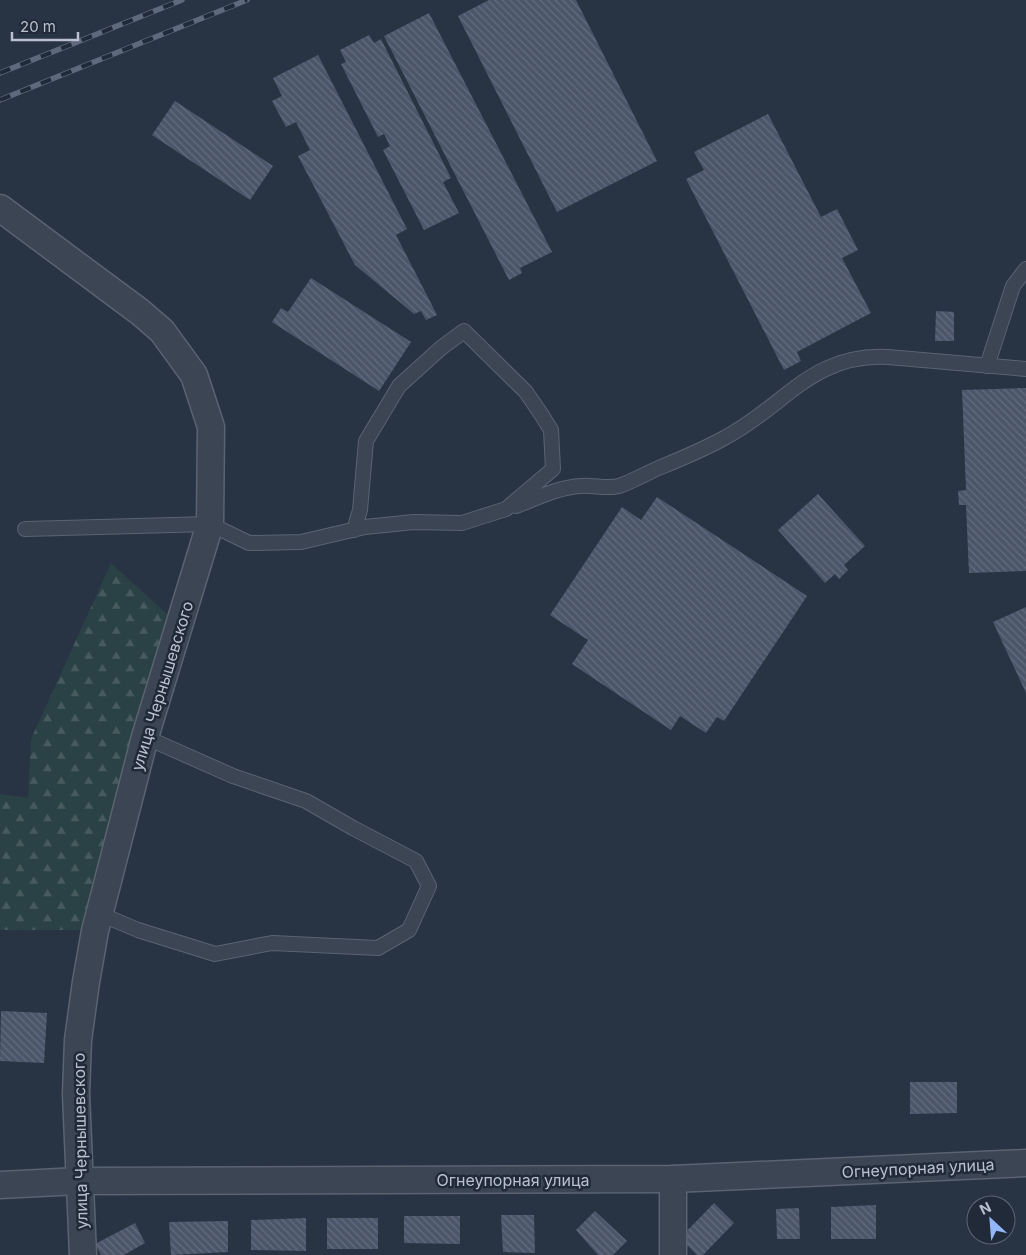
<svg xmlns="http://www.w3.org/2000/svg" width="1026" height="1255" viewBox="0 0 1026 1255" font-family="Inter,sans-serif">
  <style>
    .forest { fill: url(#forest-firs) }
    .building { fill: url(#building-back-hatch) }
    .lines { fill: none; stroke-linecap: round; stroke-linejoin: round }
    .service-casing { stroke: #5b6371; stroke-width: 16 }
    .minor-casing { stroke: #5b6371; stroke-width: 29 }
    .service { stroke: #3c4554; stroke-width: 14 }
    .minor { stroke: #3c4554; stroke-width: 26 }
    .rail-casing { stroke: #5e697b; stroke-width: 5.5 }
    .rail { stroke: #202a39; stroke-width: 4; stroke-dasharray: 11; stroke-linecap: butt }
    .labels { text-anchor: middle; stroke-width: 5; stroke-linejoin: round; paint-order: stroke }
    .street-label { font-size: 16px; fill: #bac0cd; stroke: #202a39 }
  </style>
  <defs>
    <pattern id="forest-firs" width="22" height="20" patternUnits="userSpaceOnUse" patternTransform="scale(1.25)"><rect width="22" height="20" fill="#2a4145"/><path d="M5 1l3.5 6h-7zM16 11l3.5 6h-7z" fill="#475b5f"/></pattern>
    <pattern id="building-back-hatch" width="6" height="6" patternUnits="userSpaceOnUse" patternTransform="scale(1.25)"><rect width="6" height="6" fill="#4c566a"/><path d="M-1 5l2 2M0 0l6 6M5-1l2 2" fill="none" stroke="#646c7e"/></pattern>
  </defs>
  <rect width="100%" height="100%" fill="#283344"/>
  <path class="forest" d="M111 563 169 616 81 930H0V794L28 798 31 739Z"/>
  <g class="building">
    <path d="M489 0H576L657 161 557 212 458 16Z"/>
    <path d="M429 13 552 252 520 268 522 273 509 280 384 36Z"/>
    <path d="M369 35 374 43 381 39 451 178 443 182 459 213 424 230 383 150 390 146 384 134 378 137 341 64 346 62 340 50Z"/>
    <path d="M318 55 407 229 396 235 437 315 426 320 421 311 414 314 355 265 298 156 310 150 296 122 286 127 272 101 282 96 273 78Z"/>
    <path d="M175 101 273 166 250 200 152 135Z"/>
    <path d="M768 114 821 217 837 209 858 250 842 258 871 313 797 352 801 361 784 370 686 179 704 170 694 152Z"/>
    <path d="M311 278 411 342 379 391 272 322 281 308 288 312Z"/>
    <path d="M936 311 954 312V341H935Z"/>
    <path d="M1026 388V571L969 573 966 505H959L958 491 966 490 962 390Z"/>
    <path d="M818 494 865 546 844 565 848 570 839 579 835 574 825 583 778 530Z"/>
    <path d="M657 497 807 596 724 721 717 717 706 733 680 716 671 730 572 664 588 640 550 615 622 507 641 520Z"/>
    <path d="M1026 607V693L993 622Z"/>
    <path d="M1 1011 47 1013 44 1063 0 1061Z"/>
    <path d="M910 1082H957V1113L910 1114Z"/>
    <path d="M714 1203 734 1223 703 1255H697L680 1238Z"/>
    <path d="M876 1205V1239H831V1207Z"/>
    <path d="M799 1208 800 1239H777L776 1209Z"/>
    <path d="M595 1211 627 1241 613 1255H598L576 1230Z"/>
    <path d="M501 1215H534L535 1253 503 1252Z"/>
    <path d="M404 1216H460V1244L404 1243Z"/>
    <path d="M306 1218V1251L251 1250V1220Z"/>
    <rect x="327" y="1218" width="51" height="31"/>
    <path d="M228 1221V1252L171 1255 169 1222Z"/>
    <path d="M135 1223 145 1243 124 1255H101L95 1244Z"/>
  </g>
  <g class="lines">
    <defs>
      <g id="service">
        <path d="M987 366 1013 286 1026 269"/>
        <path d="M516 506C537 498 559 487 581 486 593 485 608 489 619 486 633 481 647 473 661 467 683 458 705 449 726 437 785 406 812 353 888 357L1026 369"/>
        <path d="M25 529 210 524 249 543 301 542 365 527 414 522 462 523 506 509 553 469 551 430 541 414 526 392 464 331 441 348 399 386 366 441 360 510 354 530"/>
        <path d="M100 914 138 930 215 954 272 943 378 948 409 930 429 886 416 861 353 828 306 801 233 776 145 737"/>
      </g>
      <g id="minor">
        <path d="M0 208 140 312 162 331 194 375 211 427 210 524 145 737 95 931 86 982 78 1040 76 1094 83 1255"/>
        <path d="M673 1179V1255"/>
        <path d="M0 1185 79 1181 673 1179 1026 1163"/>
      </g>
    </defs>
    <use href="#service" class="service-casing"/>
    <use href="#minor" class="minor-casing"/>
    <use href="#service" class="service"/>
    <use href="#minor" class="minor"/>
    <defs>
      <g id="rail">
        <path d="M0 73 182 0"/>
        <path d="M0 100 247 0"/>
      </g>
    </defs>
    <use href="#rail" class="rail-casing"/>
    <use href="#rail" class="rail"/>
  </g>
  <g class="labels">
    <g class="street-label">
      <text transform="translate(162 686) rotate(-73)" y="6">улица Чернышевского</text>
      <text transform="translate(80 1141) rotate(-91)" y="6">улица Чернышевского</text>
      <text transform="translate(918 1168) rotate(-3)" y="6">Огнеупорная улица</text>
      <text x="513" y="1186">Огнеупорная улица</text>
    </g>
  </g>
  <g transform="translate(991 1220) rotate(334)"><circle r="24" fill="#202a39" stroke="#5e6674"/>
  <path d="M0-4L9 19L0 12L-9 19Z" fill="#93b6f9"/>
  <text y="-8" font-size="14" font-weight="bold" text-anchor="middle" fill="#bac0cd">N</text>
  </g>
  <path d="M12 32v8h66v-8" fill="none" stroke="#bac0cd" stroke-width="2.5"/>
  <text x="20" y="32" font-size="15" fill="#bac0cd" stroke="#202a39" stroke-width="4" paint-order="stroke">20 m</text>
</svg>
